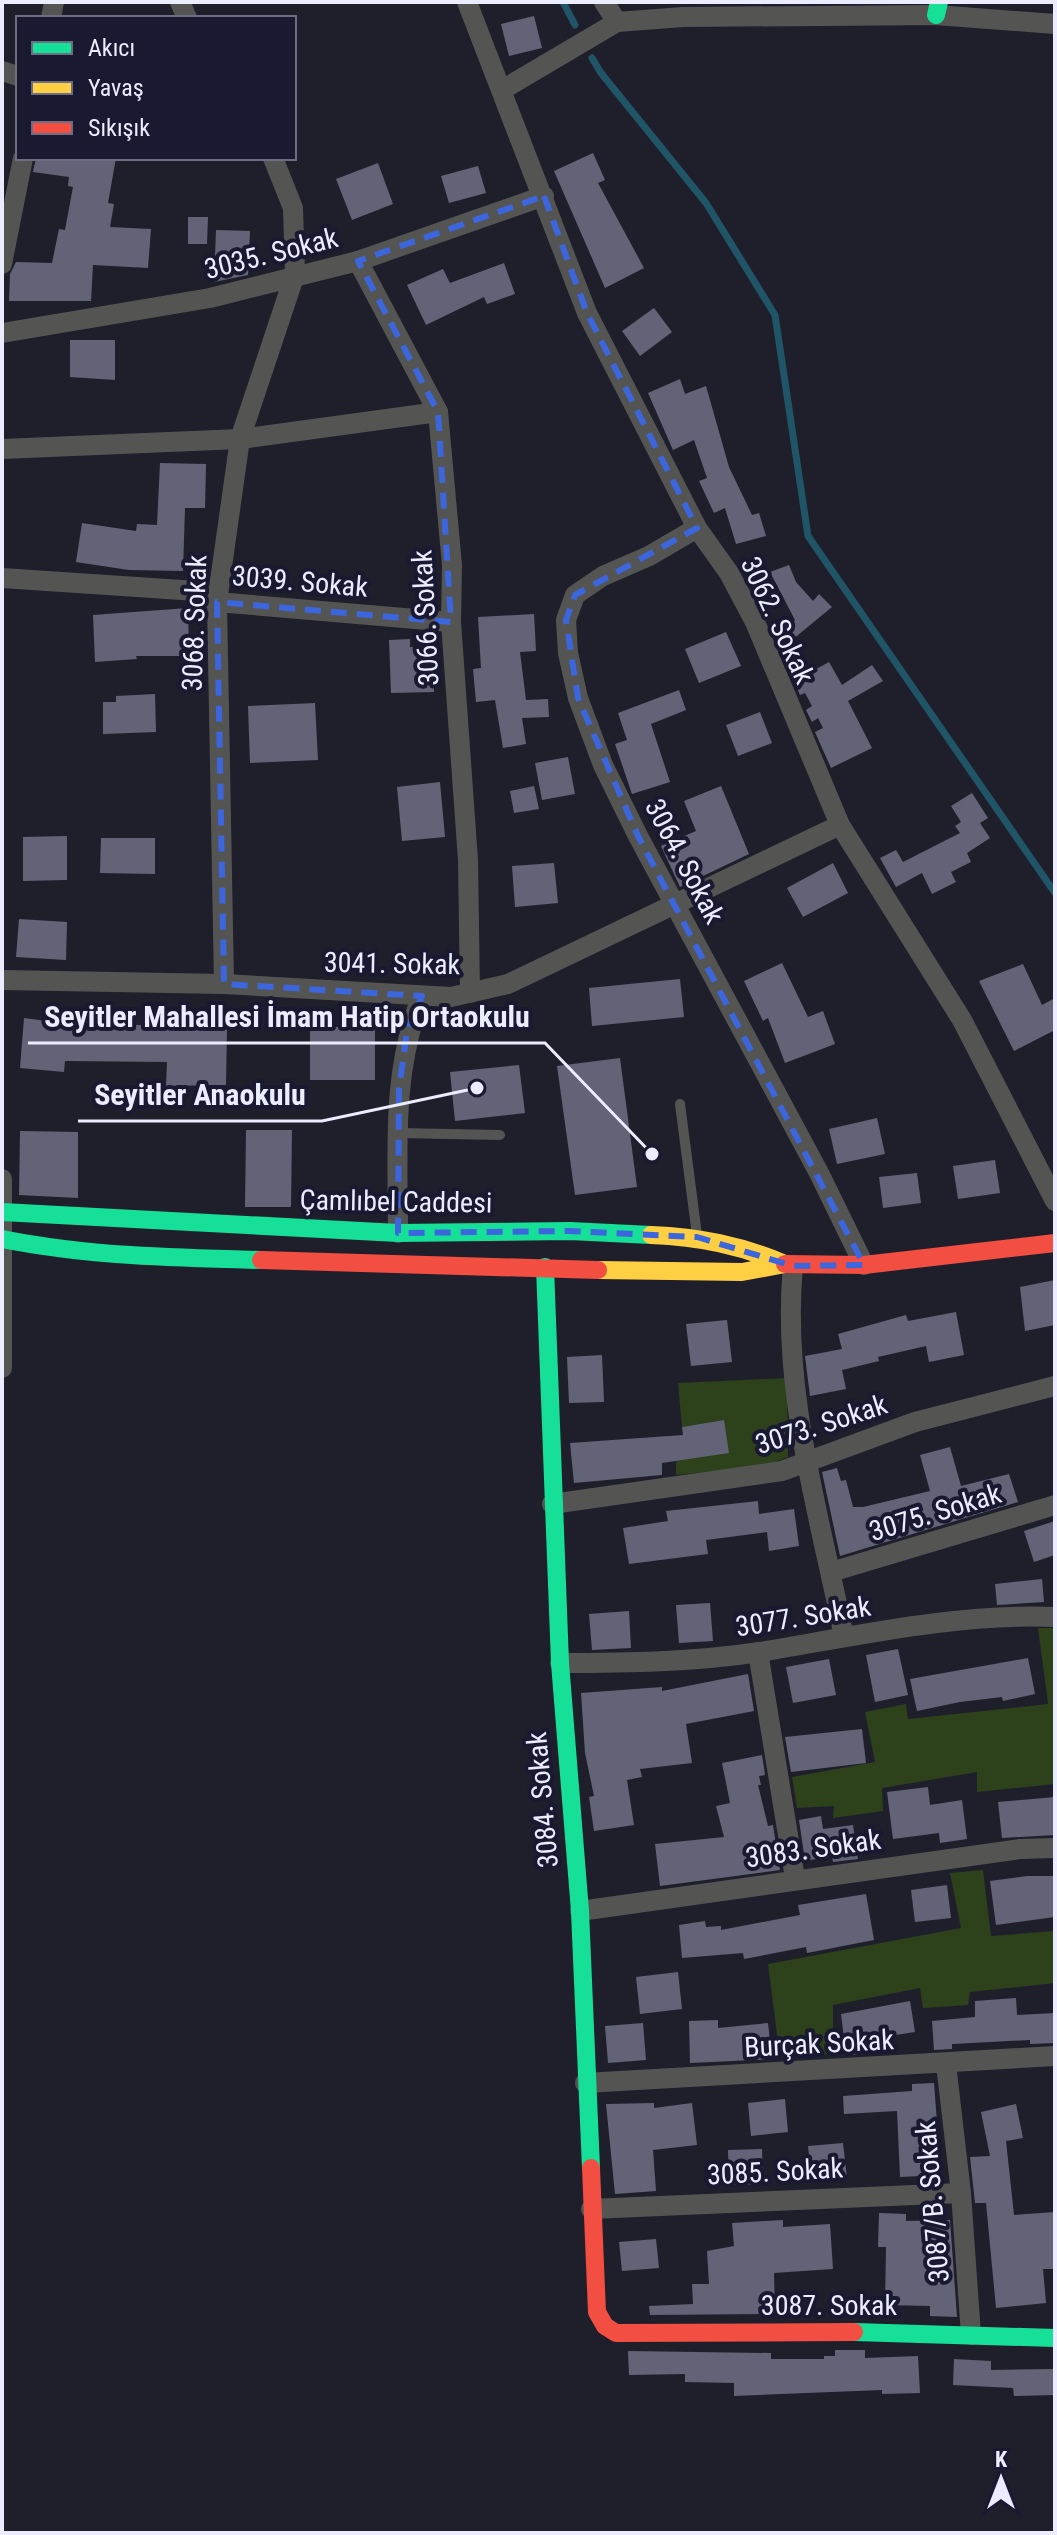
<svg xmlns="http://www.w3.org/2000/svg" width="1057" height="2535" viewBox="0 0 1057 2535" font-family="'Roboto Condensed',sans-serif">
  <style>
    .green { fill: #2d411b }
    .lines { fill: none; stroke-linecap: round; stroke-linejoin: round }
    .stream { stroke: #205568; stroke-width: 7 }
    .building { fill: #636378 }
    .lane { stroke: #545553; stroke-width: 10 }
    .street { stroke: #545553; stroke-width: 20 }
    .fast { stroke: #16e098; stroke-width: 18 }
    .slow { stroke: #ffcf43; stroke-width: 18 }
    .jam { stroke: #f24e42; stroke-width: 18 }
    .marked { fill: none; stroke: #3c66de; stroke-width: 6; stroke-dasharray: 16 10; stroke-linejoin: round }
    .labels { text-anchor: middle; stroke-width: 8; stroke-linejoin: round; paint-order: stroke }
    .street-label { font-size: 28px; fill: #ebedff; stroke: #191932 }
    .leader { fill: none; stroke: #ebedff; stroke-width: 3 }
    .callout-dot { fill: #ebedff; stroke: #191932; stroke-width: 3 }
    .callout-label { font-size: 30px; text-anchor: middle; font-weight: bold; fill: #ebedff; stroke: #191932; stroke-width: 8; stroke-linejoin: round; paint-order: stroke }
  </style>
  <rect width="100%" height="100%" fill="#1f1f2c"/>
  <g class="green">
    <path d="M787 1378 788 1457 765 1466 676 1475V1461L687 1459 724 1420 682 1427 678 1383Z"/>
    <path d="M1038 1628H1055V1784L977 1792V1772L882 1788 883 1811 833 1818 834 1806 797 1808 792 1777 875 1762 865 1712 906 1704 908 1719 1048 1704Z"/>
    <path d="M983 1870 991 1936 1055 1931V1983L970 1992 968 2005 923 2008 920 1988 833 2005V2054L780 2057 768 1964 961 1928 950 1873Z"/>
  </g>
  <g class="lines">
    <g class="stream">
      <path d="M563 2 575 25"/>
      <path d="M592 58 601 73 706 203 775 315 808 536 1055 893"/>
    </g>
  </g>
  <g class="building">
    <path d="M534 16 542 48 509 56 501 24Z"/>
    <path d="M593 153 605 180 598 183 644 268 605 288 554 171Z"/>
    <path d="M36 158H116L108 203 114 204 110 227 151 229 148 268 93 265 91 301H9L10 274 16 262 52 263 59 229 65 230 73 187 68 186 69 177 33 172Z"/>
    <path d="M378 163 393 204 352 220 336 179Z"/>
    <path d="M478 166 486 193 449 203 441 176Z"/>
    <path d="M188 217H208L207 244H188Z"/>
    <path d="M216 230 250 231 248 275 214 282Z"/>
    <path d="M504 263 515 294 487 304 484 297 426 325 407 285 443 269 450 283Z"/>
    <path d="M654 308 672 332 640 356 622 331Z"/>
    <path d="M70 340H115V380L70 377Z"/>
    <path d="M680 379 685 394 706 386 729 467 752 515 759 513 766 536 736 544 725 508 714 513 699 481 707 478 694 440 673 450 648 393Z"/>
    <path d="M160 463 206 464 205 508H185L183 571 129 570 76 562 82 523 136 531 137 524 157 525Z"/>
    <path d="M789 565 796 582 813 601 819 594 832 607 792 640 784 632 795 620 770 572Z"/>
    <path d="M188 608 189 656H136L137 659 95 662 93 615Z"/>
    <path d="M534 614 536 651 520 652 526 700 548 699 549 717 522 718 526 744 503 748 495 700 476 702 473 669 481 668 478 617Z"/>
    <path d="M726 632 741 666 699 683 685 649Z"/>
    <path d="M410 639V647H433L434 692 391 693 389 640Z"/>
    <path d="M829 662 842 685 872 665 883 681 848 701 872 748 831 768 815 732 823 728 818 718 812 722 806 710 812 706 805 693 800 695 789 669 800 664 805 675Z"/>
    <path d="M679 690 686 710 651 724 670 782 632 794 615 744 627 740 618 713Z"/>
    <path d="M155 694 156 732 103 734V702H116V696Z"/>
    <path d="M315 703 318 760 250 763 248 706Z"/>
    <path d="M760 712 772 743 738 756 726 725Z"/>
    <path d="M568 757 575 794 542 800 535 763Z"/>
    <path d="M440 782 445 837 402 841 397 787Z"/>
    <path d="M534 786 539 809 514 813 510 791Z"/>
    <path d="M721 786 749 854 680 887 661 846 696 831 684 801Z"/>
    <path d="M972 793 988 818 980 823 990 838 967 853 971 862 951 872 956 882 932 894 922 873 896 887 880 858 896 850 903 862 960 833 955 826 961 822 951 806Z"/>
    <path d="M67 836V880L23 881V837Z"/>
    <path d="M101 838H155V874L100 873Z"/>
    <path d="M554 863 558 903 515 907 512 866Z"/>
    <path d="M833 863 848 893 803 917 787 888Z"/>
    <path d="M19 919 67 922 66 960 16 957Z"/>
    <path d="M782 963 808 1017 823 1011 835 1044 785 1063 768 1018 763 1021 744 981Z"/>
    <path d="M1023 964 1042 1005 1055 998V1030L1014 1051 979 981Z"/>
    <path d="M680 979 684 1017 592 1026 589 988Z"/>
    <path d="M24 1018 69 1024 144 1025V1028L227 1027 226 1085 166 1086 167 1062 65 1061 64 1072 20 1068Z"/>
    <rect x="310" y="1027" width="65" height="53"/>
    <path d="M620 1058 637 1187 575 1195 557 1066Z"/>
    <path d="M519 1065 525 1113 455 1121 450 1072Z"/>
    <path d="M877 1118 885 1154 837 1164 829 1129Z"/>
    <path d="M246 1130H292L291 1207H245Z"/>
    <path d="M20 1131 78 1132V1198L19 1195Z"/>
    <path d="M995 1160 1000 1193 958 1199 953 1166Z"/>
    <path d="M917 1173 921 1203 883 1208 879 1177Z"/>
    <path d="M1055 1280V1325L1025 1331 1020 1287Z"/>
    <path d="M956 1312 964 1355 929 1362 926 1346 878 1357 879 1361 842 1370 846 1389 810 1396 805 1356 842 1349 838 1334 906 1315 908 1321Z"/>
    <path d="M727 1320 732 1362 691 1366 686 1324Z"/>
    <path d="M602 1355 604 1402 569 1403 567 1357Z"/>
    <path d="M724 1420 729 1453 662 1463V1475L574 1483 570 1443 683 1435 682 1427Z"/>
    <path d="M950 1447 961 1486 1009 1474 1018 1502 840 1556 822 1472 837 1468 841 1481 846 1480 853 1507H863L930 1491 920 1455Z"/>
    <path d="M758 1501 759 1514 794 1509 799 1546 769 1551 767 1532 706 1540 708 1554 629 1564 623 1528 668 1521 666 1511Z"/>
    <path d="M1055 1521V1555L1034 1562 1024 1531Z"/>
    <path d="M1042 1579 1044 1602 997 1605 995 1584Z"/>
    <path d="M710 1603 713 1641 679 1643 676 1605Z"/>
    <path d="M629 1611 631 1648 592 1650 589 1614Z"/>
    <path d="M898 1649 908 1695 875 1702 866 1655Z"/>
    <path d="M1028 1658 1035 1694 1003 1701 1002 1697 960 1702 917 1711 910 1679Z"/>
    <path d="M829 1659 836 1695 793 1703 786 1667Z"/>
    <path d="M748 1674 754 1711 686 1724 692 1763 640 1769 642 1777 627 1780 634 1825 594 1831 589 1797 594 1796 585 1753 581 1693 662 1687V1691Z"/>
    <path d="M862 1729 866 1763 791 1772 785 1737Z"/>
    <path d="M762 1755 765 1775 759 1776 761 1785H758L768 1826 773 1825 780 1870 660 1886 655 1844 724 1837 716 1806 730 1803 722 1763Z"/>
    <path d="M928 1787 930 1805 962 1800 967 1839 940 1843 939 1833 893 1839 887 1792Z"/>
    <path d="M1055 1797V1835L1002 1838 998 1802Z"/>
    <path d="M821 1816 823 1829 853 1825 858 1859 833 1862 832 1856 805 1861 799 1820Z"/>
    <path d="M1027 1876H1055V1917L996 1925 990 1881Z"/>
    <path d="M947 1885 951 1918 915 1922 911 1890Z"/>
    <path d="M866 1894 874 1940 807 1953 806 1947 744 1959 743 1953 682 1958 679 1925 705 1921 706 1927 721 1926V1930L800 1915 798 1905Z"/>
    <path d="M678 1972 682 2009 640 2014 636 1977Z"/>
    <path d="M1016 1998 1017 2015 1055 2013V2043L1030 2044V2040L952 2044V2049L934 2050 932 2021 975 2017V2001Z"/>
    <path d="M910 2001 915 2032 876 2038 878 2053 846 2055 841 2014Z"/>
    <path d="M718 2020V2028L768 2023 772 2059 690 2063 689 2021Z"/>
    <path d="M643 2023 646 2060 608 2063 605 2026Z"/>
    <path d="M934 2083 941 2175 900 2177 897 2111 844 2114 843 2096 912 2091V2084Z"/>
    <path d="M785 2099 788 2132 751 2136 748 2103Z"/>
    <path d="M654 2103V2108L692 2103 697 2145 653 2150 656 2191 615 2194 606 2104Z"/>
    <path d="M1016 2104 1023 2138 1006 2141 1014 2215 1055 2212V2269H1043L1046 2303 996 2308 986 2203H975L970 2157 990 2156 981 2112Z"/>
    <path d="M843 2143 847 2178 812 2182 808 2146Z"/>
    <path d="M762 2149 763 2184 729 2185 728 2150Z"/>
    <path d="M879 2213 906 2214V2221L950 2220 957 2317 930 2316V2306L885 2305 886 2247H878Z"/>
    <path d="M783 2220V2227L830 2224 833 2269 774 2273 775 2314 650 2315 649 2306 693 2304 692 2284H709L707 2251 734 2246 732 2223Z"/>
    <path d="M656 2239 659 2268 622 2271 619 2242Z"/>
    <path d="M835 2350H865V2358L918 2356 920 2393 882 2394V2390L734 2396V2383L685 2382V2374L629 2375 628 2351 771 2353V2359H824V2356H835Z"/>
    <path d="M954 2359 991 2361V2370L1054 2369V2395L1014 2396 1013 2388 953 2385Z"/>
  </g>
  <g class="lines">
    <g class="lane">
      <path d="M680 1104 697 1235"/>
      <path d="M398 1133 500 1135"/>
    </g>
    <g class="street">
      <path d="M180 2 187 18"/>
      <path d="M467 2 587 313 697 528 729 573 755 622 840 825 962 1020 1055 1201"/>
      <path d="M604 2 617 22"/>
      <path d="M51 18 54 2"/>
      <path d="M2 71 18 76"/>
      <path d="M502 90 617 22 683 17 936 15 1055 24"/>
      <path d="M358 261 438 412 452 565 451 622 468 860 470 993"/>
      <path d="M2 264 23 158"/>
      <path d="M2 333 210 298 358 261 544 196"/>
      <path d="M2 449 240 439 438 412"/>
      <path d="M697 528 649 556 603 576 575 595 566 620 568 653 578 698 603 765 638 836 819 1173 864 1265"/>
      <path d="M2 578 197 591 217 602 451 622"/>
      <path d="M2 980 224 984 451 997 508 984 840 825"/>
      <path d="M224 984 217 602 240 439 295 274 293 208 273 158"/>
      <path d="M2 1179V1368"/>
      <path d="M398 1233C398 1153 391 1071 422 996"/>
      <path d="M793 1266C781 1391 820 1516 844 1637"/>
      <path d="M552 1504 782 1471 915 1422 1055 1386"/>
      <path d="M831 1572 1055 1505"/>
      <path d="M758 1652 795 1878"/>
      <path d="M560 1663C627 1663 693 1662 760 1652 856 1636 957 1613 1055 1617"/>
      <path d="M580 1911 1020 1849 1055 1848"/>
      <path d="M946 2064 961 2193 971 2335"/>
      <path d="M585 2083 1055 2056"/>
      <path d="M591 2209 961 2193"/>
    </g>
    <g class="fast">
      <path d="M936 15 939 2"/>
      <path d="M2 1212 398 1233 570 1231 651 1235"/>
      <path d="M2 1239C87 1256 175 1258 261 1260"/>
      <path d="M545 1267 560 1663 580 1911 591 2168"/>
      <path d="M854 2332 1055 2338"/>
    </g>
    <path class="slow" d="M598 1270 742 1272 785 1264C740 1245 699 1237 651 1235"/>
    <g class="jam">
      <path d="M261 1260 598 1270"/>
      <path d="M785 1264 864 1265 1055 1243"/>
      <path d="M591 2168 597 2312 605 2326 616 2333 854 2332"/>
    </g>
  </g>
  <path class="marked" d="M544 196 587 313 697 528 575 595 566 620 578 698 638 836 864 1265 793 1266 697 1237 570 1231 398 1233 399 1089 407 1031 422 996 224 984 217 602 451 622 438 412 358 261Z"/>
  <g class="labels">
    <g class="street-label">
      <text transform="translate(271 253) rotate(-14)" y="10">3035. Sokak</text>
      <text transform="translate(300 581) rotate(5)" y="10">3039. Sokak</text>
      <text transform="translate(425 618) rotate(-93)" y="10">3066. Sokak</text>
      <text transform="translate(778 620) rotate(65)" y="10">3062. Sokak</text>
      <text transform="translate(194 623) rotate(-88)" y="10">3068. Sokak</text>
      <text transform="translate(685 861) rotate(62)" y="10">3064. Sokak</text>
      <text transform="translate(392 963) rotate(1)" y="10">3041. Sokak</text>
      <text transform="translate(396 1201) rotate(1)" y="10">Çamlıbel Caddesi</text>
      <text transform="translate(821 1424) rotate(-18)" y="10">3073. Sokak</text>
      <text transform="translate(935 1512) rotate(-17)" y="10">3075. Sokak</text>
      <text transform="translate(803 1616) rotate(-9)" y="10">3077. Sokak</text>
      <text transform="translate(542 1800) rotate(-95)" y="10">3084. Sokak</text>
      <text transform="translate(813 1848) rotate(-8)" y="10">3083. Sokak</text>
      <text transform="translate(819 2043) rotate(-3)" y="10">Burçak Sokak</text>
      <text transform="translate(775 2171) rotate(-3)" y="10">3085. Sokak</text>
      <text transform="translate(932 2202) rotate(-95)" y="10">3087/B. Sokak</text>
      <text x="829" y="2315">3087. Sokak</text>
    </g>
  </g>
  <path class="leader" d="M652 1154L545 1043H28M477 1088L322 1121H78"/>
  <g class="callout-dot">
    <circle cx="652" cy="1154" r="8"/>
    <circle cx="477" cy="1088" r="8"/>
  </g>
  <g class="callout-label">
    <text x="287" y="1027">Seyitler Mahallesi İmam Hatip Ortaokulu</text>
    <text x="200" y="1105">Seyitler Anaokulu</text>
  </g>
  <rect width="1057" height="2535" fill="none" stroke="#ebedff" stroke-width="8"/>
  <rect x="16" y="16" width="280" height="144" fill="#191932" stroke="#6d6e84" stroke-width="2"/>
  <rect x="32" y="42" width="40" height="12" fill="#16e098" stroke="#6d6e84" stroke-width="2"/>
  <text x="88" y="56" font-size="24" fill="#ebedff">Akıcı</text>
  <rect x="32" y="82" width="40" height="12" fill="#ffcf43" stroke="#6d6e84" stroke-width="2"/>
  <text x="88" y="96" font-size="24" fill="#ebedff">Yavaş</text>
  <rect x="32" y="122" width="40" height="12" fill="#f24e42" stroke="#6d6e84" stroke-width="2"/>
  <text x="88" y="136" font-size="24" fill="#ebedff">Sıkışık</text>
  <g transform="translate(1001 2479)" stroke="#191932" stroke-width="6" paint-order="stroke">
  <path d="M0-6L14 30L0 20L-14 30Z" fill="#ebedff"/>
  <text y="-12" font-size="22" font-weight="bold" text-anchor="middle" fill="#ebedff">K</text>
  </g>
</svg>
